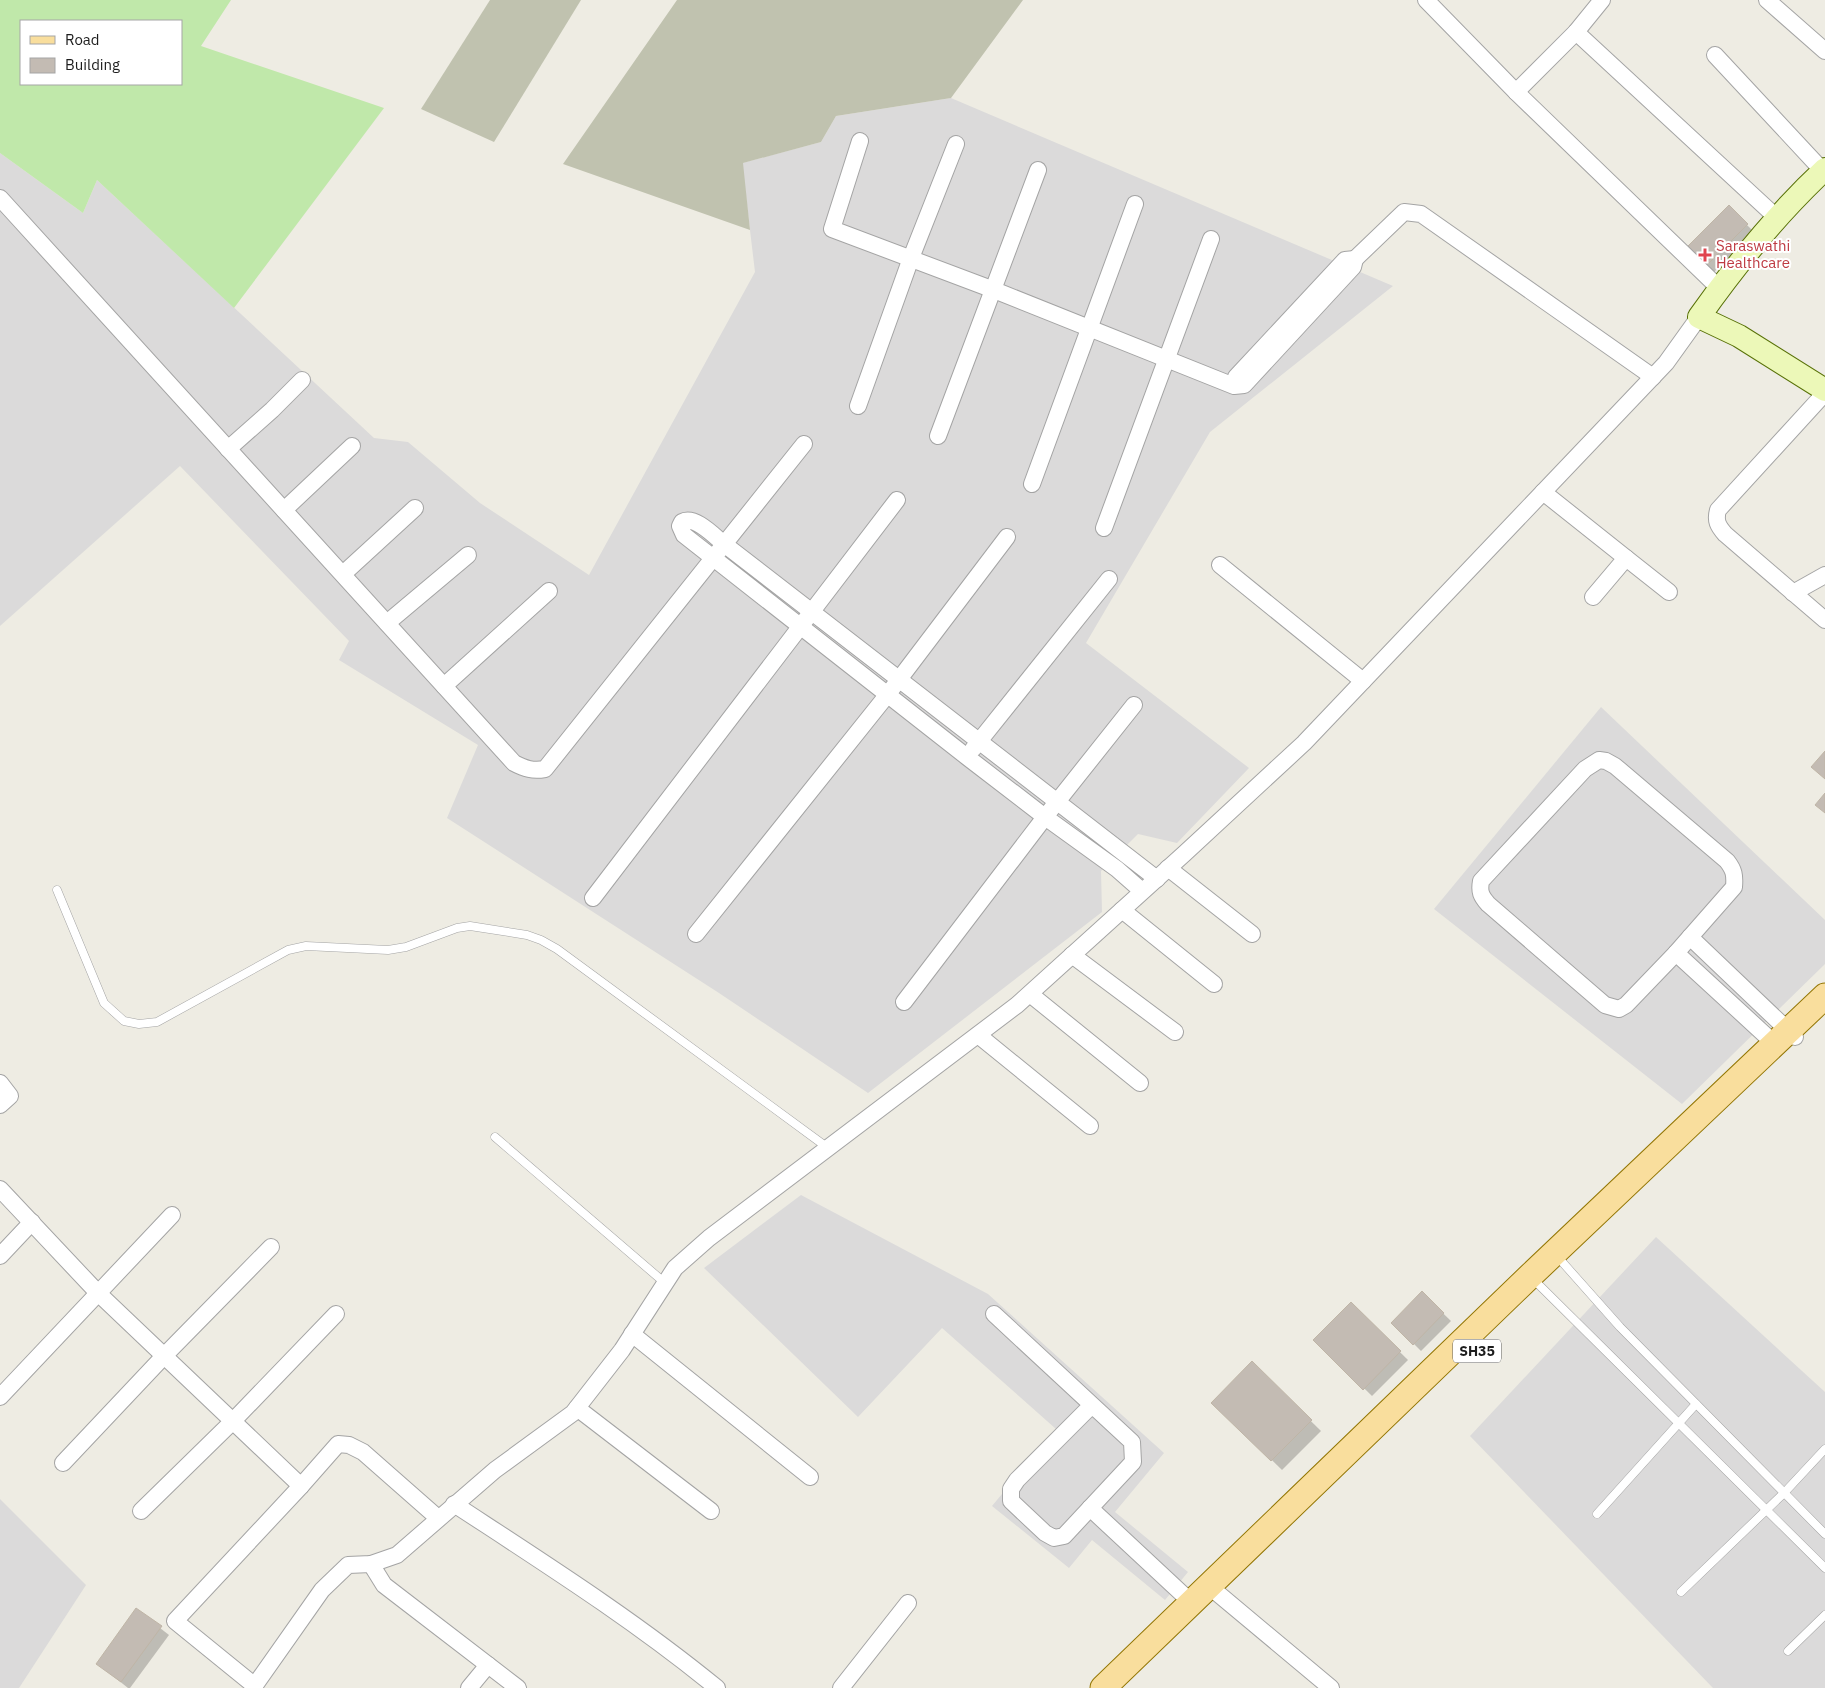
<svg xmlns="http://www.w3.org/2000/svg" width="1825" height="1688" viewBox="0 0 1825 1688" font-family="'IBM Plex Sans',sans-serif">
  <style>
    .residential { fill: #dbdada }
    .construction { fill: #c0c2af }
    .grass { fill: #c0e8aa; fill-rule: evenodd }
    .shadow { fill: #0003 }
    .building { fill: #c3bbb3; stroke: #bfb5a6 }
    .lines { fill: none; stroke-linecap: round; stroke-linejoin: round }
    .lane-casing { stroke: #a4a4a4; stroke-width: 9 }
    .street-casing { stroke: #a4a4a4; stroke-width: 18 }
    .secondary-casing { stroke: #587107; stroke-width: 24 }
    .primary-casing { stroke: #937604; stroke-width: 27 }
    .lane { stroke: #fff; stroke-width: 8 }
    .street { stroke: #fff; stroke-width: 16 }
    .secondary { stroke: #ecf8b8; stroke-width: 22 }
    .primary { stroke: #f9de9d; stroke-width: 25 }
    .health-dot { fill: #e0444e; stroke: #fff; stroke-width: 2 }
    .labels { text-anchor: middle; stroke-width: 4; stroke-linejoin: round; paint-order: stroke }
    .shield { fill: #fff; stroke: #616161; stroke-width: 1 }
    .shield-label { font-size: 14px; font-weight: bold; fill: #1d1d1d }
    .health-label { font-size: 15px; fill: #be3a42; stroke: #fff; text-anchor: start }
  </style>
  <rect width="100%" height="100%" fill="#eeece3"/>
  <g class="residential">
    <path d="M951 98 1393 286 1210 432 1086 643 1249 768 1177 843 1138 834 1101 871 1102 912 868 1093 719 993 447 818 478 745 339 660 349 641 180 466 0 626V153L83 213 97 180 374 438 408 442 480 503 589 575 755 272 742 163 821 142 836 116Z"/>
    <path d="M1601 707 1825 920V964L1682 1104 1434 909Z"/>
    <path d="M801 1195 988 1294 1164 1453 1115 1512 1188 1572 1165 1600 1092 1540 1069 1568 992 1506 1056 1429 942 1328 858 1417 704 1268Z"/>
    <path d="M1656 1237 1825 1392V1688H1713L1470 1436Z"/>
    <path d="M0 1499 86 1585 19 1688H0Z"/>
  </g>
  <g class="construction">
    <path d="M490 0H581L494 142 421 109Z"/>
    <path d="M677 0H1023L951 98 836 116 821 142 743 163 750 230 563 164Z"/>
  </g>
  <path class="grass" d="M0 0H231L201 46 384 108 234 308 97 180 83 213 0 153ZM21 21H181V84H21Z"/>
  <g class="shadow">
    <path d="M1729 207 1754 232 1714 272 1689 247Z"/>
    <path d="M1422 1293 1451 1321 1421 1351 1393 1323Z"/>
    <path d="M1351 1304 1408 1360 1372 1396 1315 1340Z"/>
    <path d="M1252 1363 1321 1431 1282 1470 1213 1403Z"/>
    <path d="M137 1610 169 1635 130 1688H128L98 1664Z"/>
  </g>
  <g class="building">
    <path d="M1729 205 1748 224 1706 266 1687 247Z"/>
    <path d="M1825 751V779L1811 767Z"/>
    <path d="M1825 793V813L1815 805Z"/>
    <path d="M1422 1291 1444 1313 1413 1345 1391 1323Z"/>
    <path d="M1351 1302 1401 1351 1363 1390 1313 1340Z"/>
    <path d="M1252 1361 1312 1420 1271 1461 1211 1403Z"/>
    <path d="M136 1608 162 1626 121 1682 96 1664Z"/>
  </g>
  <g class="lines">
    <defs>
      <g id="lane">
        <path d="M57 890 104 1003 124 1021 139 1024 157 1022 288 950 306 946 388 950 406 947 457 928 470 926 527 935 541 940 557 949 828 1148"/>
        <path d="M495 1137 665 1283"/>
        <path d="M1556 1255 1620 1327 1825 1534"/>
        <path d="M1532 1278 1825 1568"/>
        <path d="M1597 1514 1696 1404"/>
        <path d="M1681 1592 1784 1493 1825 1449"/>
        <path d="M1788 1651 1825 1615"/>
      </g>
      <g id="street">
        <path d="M1426 0 1516 92 1719 288"/>
        <path d="M1767 0 1825 51"/>
        <path d="M1576 32 1776 217"/>
        <path d="M1715 55 1823 171"/>
        <path d="M1516 92 1576 32 1602 0"/>
        <path d="M860 141 832 229 994 290 1234 386 1244 385 1353 267 1355 259 1345 260 1236 377 1234 386"/>
        <path d="M0 198 514 763C525 769 533 771 545 769L804 444"/>
        <path d="M1355 259 1404 212 1421 214 1653 377"/>
        <path d="M1825 393 1718 510C1715 521 1718 526 1725 534L1825 620"/>
        <path d="M858 406 911 258 956 144"/>
        <path d="M938 436 1038 170"/>
        <path d="M228 449 272 410 302 380"/>
        <path d="M1032 484 1135 204"/>
        <path d="M1543 492 1626 558 1593 597"/>
        <path d="M284 510 352 446"/>
        <path d="M1104 528 1211 239"/>
        <path d="M1626 558 1669 592"/>
        <path d="M1220 565 1363 681"/>
        <path d="M343 574 415 508"/>
        <path d="M1793 593 1825 575"/>
        <path d="M387 623 468 555"/>
        <path d="M444 686 549 591"/>
        <path d="M973 749 1109 579"/>
        <path d="M1599 760 1606 761 1615 766 1727 861C1734 870 1735 875 1734 887L1676 953 1626 1005 1619 1009 1605 1005 1488 904C1481 896 1479 892 1481 881L1585 769Z"/>
        <path d="M1168 868 1252 934"/>
        <path d="M1142 891 1117 869 1045 817 967 757 684 535 680 526 682 522C695 515 714 536 724 544L1157 879"/>
        <path d="M593 898 897 500"/>
        <path d="M1122 910 1214 984"/>
        <path d="M696 934 888 694 1007 537"/>
        <path d="M1690 937 1795 1037"/>
        <path d="M1676 953 1775 1044"/>
        <path d="M1072 955 1175 1032"/>
        <path d="M1030 994 1140 1083"/>
        <path d="M904 1002 1045 817 1134 705"/>
        <path d="M978 1035 1090 1126"/>
        <path d="M0 1083 10 1096 0 1105"/>
        <path d="M0 1189 98 1293 301 1486 338 1444 349 1445 363 1452 438 1518"/>
        <path d="M0 1256 32 1222"/>
        <path d="M994 1314 1132 1442 1133 1462 1064 1536 1054 1538 1045 1533 1011 1501V1489L1017 1480 1092 1405"/>
        <path d="M632 1334 810 1477"/>
        <path d="M0 1397 172 1215"/>
        <path d="M577 1408 711 1511"/>
        <path d="M63 1463 164 1356 271 1247"/>
        <path d="M454 1504C544 1563 634 1620 717 1688"/>
        <path d="M1090 1508 1192 1603"/>
        <path d="M141 1511 232 1422 336 1314"/>
        <path d="M371 1564 384 1585 518 1688"/>
        <path d="M1209 1586 1331 1688"/>
        <path d="M255 1686 175 1621 301 1486"/>
        <path d="M253 1688 322 1590 348 1565 371 1564 397 1555 495 1470 573 1413 622 1350 675 1268 709 1238 1017 1005 1184 854 1304 743 1666 363 1699 317"/>
        <path d="M469 1688 488 1665"/>
        <path d="M841 1688 908 1603"/>
      </g>
      <path id="secondary" d="M1825 169C1777 214 1737 263 1699 317L1739 336 1825 390"/>
      <path id="primary" d="M1103 1688 1530 1276 1825 996"/>
    </defs>
    <use href="#lane" class="lane-casing"/>
    <use href="#street" class="street-casing"/>
    <use href="#secondary" class="secondary-casing"/>
    <use href="#primary" class="primary-casing"/>
    <use href="#lane" class="lane"/>
    <use href="#street" class="street"/>
    <use href="#secondary" class="secondary"/>
    <use href="#primary" class="primary"/>
  </g>
  <path class="health-dot" d="M1702.5 247.5h5v5h5v5h-5v5h-5v-5h-5v-5h5z"/>
  <g class="labels">
    <rect class="shield" x="1453" y="1339.5" width="48" height="23" rx="4"/>
    <g class="shield-label">
      <text x="1477" y="1356">SH35</text>
    </g>
    <g class="health-label">
      <text x="1716" y="251">Saraswathi<tspan x="1716" dy="17">Healthcare</tspan></text>
    </g>
  </g>
  <rect x="20" y="20" width="162" height="65" fill="#ffffff" stroke="#a5a5a5"/>
  <rect x="30" y="36" width="25" height="8" fill="#f9de9d" stroke="#a5a5a5"/>
  <text x="65" y="45" font-size="15" fill="#1d1d1d">Road</text>
  <rect x="30" y="58" width="25" height="15" fill="#c3bbb3" stroke="#a5a5a5"/>
  <text x="65" y="70" font-size="15" fill="#1d1d1d">Building</text>
</svg>
